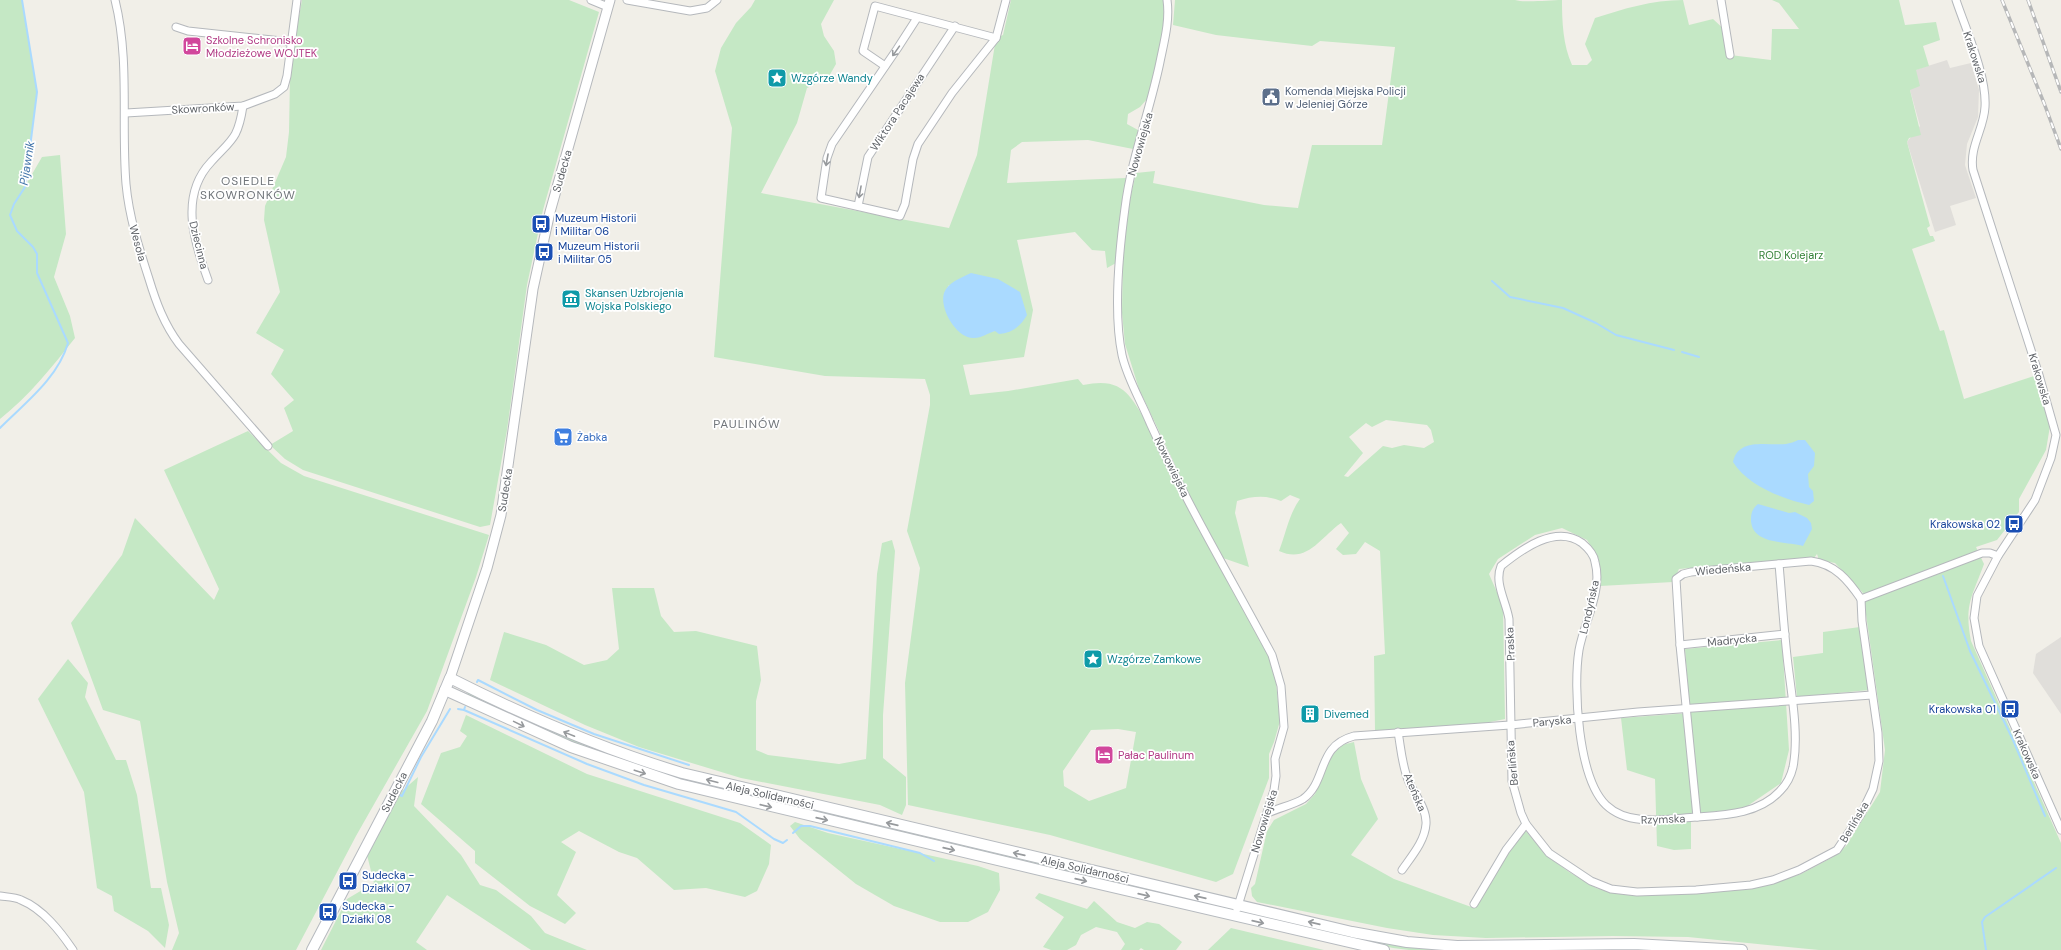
<svg xmlns="http://www.w3.org/2000/svg" width="2061" height="950" viewBox="0 0 2061 950" font-family="'DM Sans',sans-serif">
  <style>
    .industrial { fill: #e0deda }
    .green { fill: #c5e8c5; fill-rule: evenodd }
    .water { fill: #aadaff }
    .lines { fill: none; stroke-linecap: round; stroke-linejoin: round }
    .stream { stroke: #aadaff; stroke-width: 2 }
    .minor-casing { stroke: #b5b8bc; stroke-width: 9 }
    .tertiary-casing { stroke: #b5b8bc; stroke-width: 11 }
    .secondary-casing { stroke: #b6babf; stroke-width: 12 }
    .minor { stroke: #fff; stroke-width: 7 }
    .tertiary { stroke: #fff; stroke-width: 9 }
    .secondary { stroke: #fff; stroke-width: 10 }
    .rail-casing { stroke: #b6b7b8; stroke-width: 3.5 }
    .rail { stroke: #fff; stroke-width: 2; stroke-dasharray: 6; stroke-linecap: butt }
    .oneway { stroke: #979a9d }
    .labels { text-anchor: middle; stroke-width: 3.5; stroke-linejoin: round; paint-order: stroke }
    .hotel-label { font-size: 11px; fill: #b23c85; stroke: #fff; text-anchor: start }
    .street-label { font-size: 11px; fill: #5f6368; stroke: #fff }
    .culture-label { font-size: 11px; fill: #0d838f; stroke: #fff; text-anchor: start }
    .service-label { font-size: 11px; fill: #4e5e75; stroke: #fff; text-anchor: start }
    .transit-label { font-size: 11px; fill: #164399; stroke: #fff; text-anchor: start }
    .park-label { font-size: 11px; fill: #348238; stroke: #fff }
    .shop-label { font-size: 11px; fill: #366cbe; stroke: #fff; text-anchor: start }
    .water-label { font-size: 12px; font-style: italic; fill: #4174aa; stroke: #fff }
    .neighbourhood-label { font-size: 12px; letter-spacing: 1px; fill: #70757a; stroke: #fff }
  </style>
  <rect width="100%" height="100%" fill="#f1efe8"/>
  <g class="industrial">
    <path d="M1947 60 1950 68 1971 63 1979 90 1978 117 1967 144 1965 165 1976 198 1950 206 1956 225 1935 232 1907 142 1920 126 1910 90 1915 70Z"/>
    <path d="M2061 637V714L2033 673 2036 654Z"/>
  </g>
  <g class="green">
    <path d="M0 0H22L37 92 24 188 42 157 60 155 66 234 54 277 70 316 75 338C52 367 29 396 0 419Z"/>
    <path d="M302 0H569L599 12 543 210 527 285 507 430 490 525 480 527 303 470 285 459 270 445 293 431 284 408 294 400 271 374 284 350 256 333 280 292 264 220 265 206 286 157 289 132 290 77 294 42Z"/>
    <path d="M755 0H834L821 24 824 36 834 51 836 64 828 78 807 88 797 123 761 193 949 228 977 155 996 38 1003 35 1011 0H1167L1165 26 1148 98 1140 107 1128 114 1127 124 1138 130 1133 149 1088 140 1022 142 1011 150 1007 183 1126 178 1116 263 1107 268 1105 251 1092 250 1075 232 1017 240 1033 310 1024 357 963 365 970 395 1008 391 1078 379 1083 385C1125 376 1130 397 1150 427L1270 657 1275 673 1280 721 1274 742 1269 754V778L1233 874 1216 882 1050 835 908 805 905 683 920 568 907 531 930 405V395L925 379 825 376 714 357 732 128 715 71 721 48 736 23 751 7ZM949 285 995 331 988 332 944 303V294ZM1118 729 1136 732 1126 788 1089 801 1064 786 1063 771 1091 730Z"/>
    <path d="M1175 0H1515C1526 3 1549 0 1562 0 1562 22 1563 45 1572 65H1587L1592 60 1585 44 1595 18C1623 9 1652 0 1683 0L1689 25 1713 19 1727 32 1730 55 1771 60 1772 29H1799L1779 3 1772 0H1899L1905 25 1936 22 1940 40 1923 46 1929 66 1916 70 1920 86 1910 90 1921 135 1909 138 1907 142 1930 226 1927 228 1930 236H1933L1935 241 1912 249 1940 331 1944 330 1964 399 2034 376 2050 426 2046 450 2019 499V512L1997 540 1976 547 1984 564C1972 597 1964 605 1971 641L2061 843V950H1819L1688 937 1613 936 1486 938 1433 935 1387 928 1257 902 1252 896 1251 888 1255 884 1267 831 1274 820 1306 804 1315 794 1331 757 1342 745 1354 742 1361 779 1378 819 1351 855 1394 879 1474 908 1524 829 1546 855 1569 872 1596 888 1625 895 1695 893 1752 889 1801 874 1833 857 1846 846 1880 792 1885 750 1863 593 1835 563 1819 560 1817 554 1814 558 1679 569 1673 582 1600 586 1601 572 1598 557 1587 540 1562 528 1535 535 1498 559 1489 574 1503 606 1505 719 1475 725 1375 731 1374 656 1385 654 1380 551 1365 542 1356 554 1343 555 1336 549 1349 533 1341 523C1320 538 1307 564 1279 551 1286 533 1289 514 1300 499L1290 495 1281 501C1266 495 1253 496 1237 501L1235 513 1249 567 1223 558 1194 505 1139 389 1125 344 1122 313 1123 248 1128 208 1136 173 1155 171 1153 183 1264 205 1298 208 1312 145H1382L1395 47 1320 41 1312 46 1216 35 1173 25ZM1386 420 1427 425 1431 430 1434 442 1424 448 1404 445 1392 448 1383 446 1348 477 1344 476 1363 453 1349 437 1366 423 1372 427Z"/>
    <path d="M248 431 281 463 304 476 489 535 476 577 427 711 356 836 296 950H172L179 933 167 882 140 721 103 710 71 623 122 555 135 518 214 600 219 589 164 470Z"/>
    <path d="M892 540 895 551 883 715V758L906 777V805L902 815 880 805 741 778 639 747 585 725 490 680 504 632 546 645 584 665 607 660 619 649 612 588H654L661 616 674 632 696 631 757 646 761 680 756 701V750L768 755 839 764 866 759 877 574 882 543Z"/>
    <path d="M1860 627 1869 690 1797 697 1793 657 1823 653V632Z"/>
    <path d="M1782 640 1789 750 1781 783 1743 809 1691 814V849L1674 850 1657 846 1655 779 1627 770 1621 718 1690 713 1685 649Z"/>
    <path d="M68 659 88 683 85 697 116 760H126L137 795 151 888H161L169 925 165 948 148 931 114 911 112 896 97 888 84 792 38 699Z"/>
    <path d="M468 691 586 744 1222 906 1151 890 1107 882 680 780 572 743 467 695Z"/>
    <path d="M466 715 587 774 740 823 771 845 769 864 757 891 745 897 706 888 674 890 637 858 619 852 579 831 561 842 576 852 557 895 576 913 565 924 530 906 475 863V851L421 804 441 753 460 747 467 736 460 731Z"/>
    <path d="M418 777 414 806 461 855 480 885 496 890 531 916 545 933 587 950H531L447 895 416 942 427 950H321L347 899 374 883 367 855 402 791Z"/>
    <path d="M795 822 828 833 978 866 999 873 1000 890 988 912 968 922H940L894 906 856 884 800 839 790 826Z"/>
    <path d="M1039 893 1087 909 1094 901 1117 922 1135 928 1147 922 1159 924 1182 942 1176 950H1144L1141 948 1139 950H1121L1125 944 1117 932 1096 927 1081 935 1076 945 1067 950H1051L1043 947 1064 917 1035 898Z"/>
    <path d="M1264 915 1453 950H1409L1393 948 1263 919Z"/>
    <path d="M1231 928 1324 950H1208Z"/>
  </g>
  <g class="water">
    <path d="M971 273 998 279 1020 292 1027 315C1021 326 1012 333 999 334L995 331C988 333 982 338 974 338 957 339 939 309 944 293 948 282 961 278 971 273Z"/>
    <path d="M1798 440H1805L1815 453 1814 466 1808 474 1809 487 1813 491 1814 501 1809 505C1783 499 1748 486 1733 462 1738 437 1768 446 1786 444 1790 443 1795 442 1798 440Z"/>
    <path d="M1758 504 1789 513 1795 512 1807 518 1811 523 1812 529 1803 546C1786 541 1753 545 1751 521 1751 513 1752 509 1758 504Z"/>
  </g>
  <g class="lines">
    <g class="stream">
      <path d="M1492 281 1510 297 1563 308 1596 323 1616 335 1674 350"/>
      <path d="M1682 352 1699 357"/>
      <path d="M0 428C25 403 58 378 68 343L37 273V254L33 247 17 231 10 215 14 204 25 187 37 92 22 0"/>
      <path d="M1943 576 1970 651 2013 740 2045 816"/>
      <path d="M477 682 478 680 537 710 594 734 689 765"/>
      <path d="M458 709 464 710 465 707"/>
      <path d="M464 710 587 764 644 785 736 812 774 839 783 843 787 840"/>
      <path d="M400 795 402 796 421 757 450 709"/>
      <path d="M793 833 801 826H810L920 853 934 861"/>
      <path d="M1986 950 1982 922 1985 917 2056 868"/>
    </g>
    <defs>
      <g id="minor">
        <path d="M115 0C130 60 121 123 126 184 129 217 139 248 149 279 156 302 164 324 179 344L268 446"/>
        <path d="M591 0 608 7"/>
        <path d="M627 0 690 11 707 8 717 0"/>
        <path d="M1167 0C1170 21 1164 42 1160 62 1150 111 1131 159 1125 208 1119 252 1113 312 1122 355 1127 378 1141 401 1150 423 1186 503 1231 578 1272 655L1281 686 1284 727 1275 759 1276 776 1274 790 1237 909"/>
        <path d="M1721 0 1730 55"/>
        <path d="M1956 0C1966 30 1987 76 1985 107 1984 129 1969 147 1973 170L2039 375 2056 435 2051 458 2035 500 1998 556 1977 596 1974 618 1979 646 2061 830"/>
        <path d="M917 18 897 49 832 144 827 158 821 198 900 216 905 204 913 159 918 144 952 93 996 38 1006 0"/>
        <path d="M176 27 188 31 291 42"/>
        <path d="M885 66 863 51 875 6 996 38"/>
        <path d="M126 113 243 106 275 94 284 87 287 76 297 0"/>
        <path d="M858 206 868 157 955 26"/>
        <path d="M208 280C194 242 179 196 211 162 232 139 238 139 243 106"/>
        <path d="M1779 564C1782 598 1784 632 1788 665 1792 697 1799 736 1793 767 1791 776 1786 785 1780 791 1759 814 1725 815 1696 817 1667 819 1629 827 1606 805 1578 778 1573 687 1579 650 1584 622 1603 591 1595 562 1594 554 1588 548 1582 543 1556 524 1522 549 1501 566 1494 583 1506 601 1509 619L1512 781 1521 813 1526 824 1549 853 1591 881 1611 889 1637 892 1696 890 1751 885 1773 880 1799 870 1837 850 1861 814 1873 789 1879 761 1878 733 1862 621 1861 599"/>
        <path d="M1861 599 1982 553H1990L1998 556"/>
        <path d="M1680 645 1785 634"/>
        <path d="M1398 732C1401 748 1402 767 1409 782 1415 795 1427 809 1426 824 1425 841 1411 857 1402 870"/>
        <path d="M1268 813C1278 808 1293 805 1303 799 1328 781 1316 746 1354 736L1510 725 1638 712 1872 695"/>
        <path d="M1697 817 1680 645 1676 579 1683 574 1691 572 1811 561C1835 564 1848 580 1861 599"/>
        <path d="M0 896C7 897 15 897 21 900 43 909 60 931 73 950"/>
        <path d="M1474 904 1506 850 1526 824"/>
      </g>
      <path id="tertiary" d="M450 678 487 568 501 515 533 289 550 212 610 0"/>
      <g id="secondary">
        <path d="M445 690 571 747 679 784 1056 874 1384 950"/>
        <path d="M312 950 432 721 450 678C525 716 602 749 682 773L1352 932 1407 942 1457 946 1634 944 1742 950"/>
      </g>
    </defs>
    <use href="#minor" class="minor-casing"/>
    <use href="#tertiary" class="tertiary-casing"/>
    <use href="#secondary" class="secondary-casing"/>
    <use href="#minor" class="minor"/>
    <use href="#tertiary" class="tertiary"/>
    <use href="#secondary" class="secondary"/>
    <defs>
      <g id="rail">
        <path d="M2002 0 2044 103 2061 149"/>
        <path d="M2028 0 2061 92"/>
      </g>
    </defs>
    <use href="#rail" class="rail-casing"/>
    <use href="#rail" class="rail"/>
  </g>
  <defs><path id="oneway-shaft" d="M-6 0H5M1.5-3L5.5 0L1.5 3" fill="none" stroke-width="1.6" stroke-linecap="round" stroke-linejoin="round"/></defs>
  <g class="oneway">
    <use href="#oneway-shaft" transform="translate(896 51) rotate(125)"/>
    <use href="#oneway-shaft" transform="translate(827 160) rotate(100)"/>
    <use href="#oneway-shaft" transform="translate(860 192) rotate(100)"/>
    <use href="#oneway-shaft" transform="translate(519 724) rotate(26)"/>
    <use href="#oneway-shaft" transform="translate(569 734) rotate(-158)"/>
    <use href="#oneway-shaft" transform="translate(640 772) rotate(18)"/>
    <use href="#oneway-shaft" transform="translate(712 781) rotate(-165)"/>
    <use href="#oneway-shaft" transform="translate(766 806) rotate(13)"/>
    <use href="#oneway-shaft" transform="translate(822 819) rotate(13)"/>
    <use href="#oneway-shaft" transform="translate(892 824) rotate(-167)"/>
    <use href="#oneway-shaft" transform="translate(949 849) rotate(13)"/>
    <use href="#oneway-shaft" transform="translate(1019 854) rotate(-167)"/>
    <use href="#oneway-shaft" transform="translate(1081 880) rotate(13)"/>
    <use href="#oneway-shaft" transform="translate(1144 895) rotate(13)"/>
    <use href="#oneway-shaft" transform="translate(1200 897) rotate(-167)"/>
    <use href="#oneway-shaft" transform="translate(1258 922) rotate(13)"/>
    <use href="#oneway-shaft" transform="translate(1314 923) rotate(-167)"/>
  </g>
  <defs>
    <symbol id="hotel-square" viewBox="-11 -11 22 22"><rect x="-9" y="-9" width="18" height="18" rx="4" fill="#d1479c" stroke="#fff"/><path d="M-6-4.5h1.5V1H6V5H4.5V3h-9V5H-6ZM-4 0a1.8 1.8 0 1 1 3.6 0ZM.5 0V-2.5h3Q6-2.5 6 0Z" fill="#fff"/></symbol>
    <symbol id="sight-square" viewBox="-11 -11 22 22"><rect x="-9" y="-9" width="18" height="18" rx="4" fill="#0f9aa8" stroke="#fff"/><path d="M0-6L1.8-2.2L6-1.7L2.9 1.2L3.7 5.4L0 3.3L-3.7 5.4L-2.9 1.2L-6-1.7L-1.8-2.2Z" fill="#fff"/></symbol>
    <symbol id="civic-square" viewBox="-11 -11 22 22"><rect x="-9" y="-9" width="18" height="18" rx="4" fill="#5c6f8a" stroke="#fff"/><path d="M-.6-6.5H3V-4.5H.6V-3L4-1V1h2V6H-6V1h2V-1L-.6-3ZM-1.2 2.5V6h2.4V2.5Z" fill="#fff"/></symbol>
    <symbol id="bus-square" viewBox="-11 -11 22 22"><rect x="-9" y="-9" width="18" height="18" rx="4" fill="#1a4fb4" stroke="#fff"/><path d="M-5-6H5V4H4V6H2V4H-2V6H-4V4H-5ZM-3.5-4V0h7V-4ZM-3.5 1.2v1.5H-2V1.2ZM2 1.2v1.5H3.5V1.2Z" fill="#fff"/></symbol>
    <symbol id="museum-square" viewBox="-11 -11 22 22"><rect x="-9" y="-9" width="18" height="18" rx="4" fill="#0f9aa8" stroke="#fff"/><path d="M0-6L6-3V-2H-6V-3ZM-5-1h2V3h-2ZM-1-1h2V3h-2ZM3-1h2V3H3ZM-6 4H6V6H-6Z" fill="#fff"/></symbol>
    <symbol id="supermarket-square" viewBox="-11 -11 22 22"><rect x="-9" y="-9" width="18" height="18" rx="4" fill="#3f7fe0" stroke="#fff"/><path d="M-6-5.5h2.5l.6 2H6L4.5 2H-2.5L-4.4-4H-6ZM-1.5 3.2a1.3 1.3 0 1 0 .1 0ZM3 3.2a1.3 1.3 0 1 0 .1 0Z" fill="#fff"/></symbol>
    <symbol id="building-square" viewBox="-11 -11 22 22"><rect x="-9" y="-9" width="18" height="18" rx="4" fill="#0f9aa8" stroke="#fff"/><path d="M-4-6H4V6H1V3H-1V6H-4ZM-2.5-4.3h1.7v1.8h-1.7ZM.8-4.3h1.7v1.8H.8ZM-2.5-1h1.7V.8h-1.7ZM.8-1h1.7V.8H.8Z" fill="#fff"/></symbol>
  </defs>
  <g fill-rule="evenodd">
    <use href="#hotel-square" x="181" y="35" width="22" height="22"/>
    <use href="#sight-square" x="766" y="67" width="22" height="22"/>
    <use href="#civic-square" x="1260" y="86" width="22" height="22"/>
    <use href="#bus-square" x="530" y="213" width="22" height="22"/>
    <use href="#bus-square" x="533" y="241" width="22" height="22"/>
    <use href="#museum-square" x="560" y="288" width="22" height="22"/>
    <use href="#supermarket-square" x="552" y="426" width="22" height="22"/>
    <use href="#bus-square" x="2003" y="513" width="22" height="22"/>
    <use href="#sight-square" x="1082" y="648" width="22" height="22"/>
    <use href="#bus-square" x="1999" y="698" width="22" height="22"/>
    <use href="#building-square" x="1299" y="703" width="22" height="22"/>
    <use href="#hotel-square" x="1093" y="744" width="22" height="22"/>
    <use href="#bus-square" x="337" y="870" width="22" height="22"/>
    <use href="#bus-square" x="317" y="901" width="22" height="22"/>
  </g>
  <g class="labels">
    <g class="hotel-label">
      <text x="206" y="44">Szkolne Schronisko<tspan x="206" dy="13">Młodzieżowe WOJTEK</tspan></text>
      <text x="1118" y="759">Pałac Paulinum</text>
    </g>
    <g class="street-label">
      <text transform="translate(1975 57) rotate(72)" y="4">Krakowska</text>
      <text transform="translate(203 108) rotate(-3)" y="4">Skowronków</text>
      <text transform="translate(897 112) rotate(-57)" y="4">Wiktora Pacajewa</text>
      <text transform="translate(1140 144) rotate(-74)" y="4">Nowowiejska</text>
      <text transform="translate(562 171) rotate(-74)" y="4">Sudecka</text>
      <text transform="translate(138 243) rotate(75)" y="4">Wesoła</text>
      <text transform="translate(199 245) rotate(76)" y="4">Dziecinna</text>
      <text transform="translate(2040 379) rotate(73)" y="4">Krakowska</text>
      <text transform="translate(1172 467) rotate(64)" y="4">Nowowiejska</text>
      <text transform="translate(505 490) rotate(-81)" y="4">Sudecka</text>
      <text transform="translate(1723 569) rotate(-5)" y="4">Wiedeńska</text>
      <text transform="translate(1589 607) rotate(-77)" y="4">Londyńska</text>
      <text transform="translate(1732 640) rotate(-6)" y="4">Madrycka</text>
      <text transform="translate(1510 644) rotate(-93)" y="4">Praska</text>
      <text transform="translate(1552 721) rotate(-5)" y="4">Paryska</text>
      <text transform="translate(2027 754) rotate(66)" y="4">Krakowska</text>
      <text transform="translate(1512 763) rotate(-95)" y="4">Berlińska</text>
      <text transform="translate(394 792) rotate(-63)" y="4">Sudecka</text>
      <text transform="translate(1415 792) rotate(67)" y="4">Ateńska</text>
      <text transform="translate(770 795) rotate(13)" y="4">Aleja Solidarności</text>
      <text transform="translate(1663 819) rotate(-2)" y="4">Rzymska</text>
      <text transform="translate(1264 821) rotate(-73)" y="4">Nowowiejska</text>
      <text transform="translate(1854 822) rotate(-59)" y="4">Berlińska</text>
      <text transform="translate(1085 869) rotate(13)" y="4">Aleja Solidarności</text>
    </g>
    <g class="culture-label">
      <text x="791" y="82">Wzgórze Wandy</text>
      <text x="585" y="297">Skansen Uzbrojenia<tspan x="585" dy="13">Wojska Polskiego</tspan></text>
      <text x="1107" y="663">Wzgórze Zamkowe</text>
      <text x="1324" y="718">Divemed</text>
    </g>
    <g class="service-label">
      <text x="1285" y="95">Komenda Miejska Policji<tspan x="1285" dy="13">w Jeleniej Górze</tspan></text>
    </g>
    <g class="transit-label">
      <text x="555" y="222">Muzeum Historii<tspan x="555" dy="13">i Militar 06</tspan></text>
      <text x="558" y="250">Muzeum Historii<tspan x="558" dy="13">i Militar 05</tspan></text>
      <text x="2000" y="528" text-anchor="end">Krakowska 02</text>
      <text x="1996" y="713" text-anchor="end">Krakowska 01</text>
      <text x="362" y="879">Sudecka -<tspan x="362" dy="13">Działki 07</tspan></text>
      <text x="342" y="910">Sudecka -<tspan x="342" dy="13">Działki 08</tspan></text>
    </g>
    <g class="park-label">
      <text x="1791" y="259">ROD Kolejarz</text>
    </g>
    <g class="shop-label">
      <text x="577" y="441">Żabka</text>
    </g>
    <g class="water-label">
      <text transform="translate(27 163) rotate(-81)" y="4">Pijawnik</text>
    </g>
    <g class="neighbourhood-label">
      <text x="248" y="185">OSIEDLE<tspan x="248" dy="14">SKOWRONKÓW</tspan></text>
      <text x="747" y="428">PAULINÓW</text>
    </g>
  </g>
</svg>
